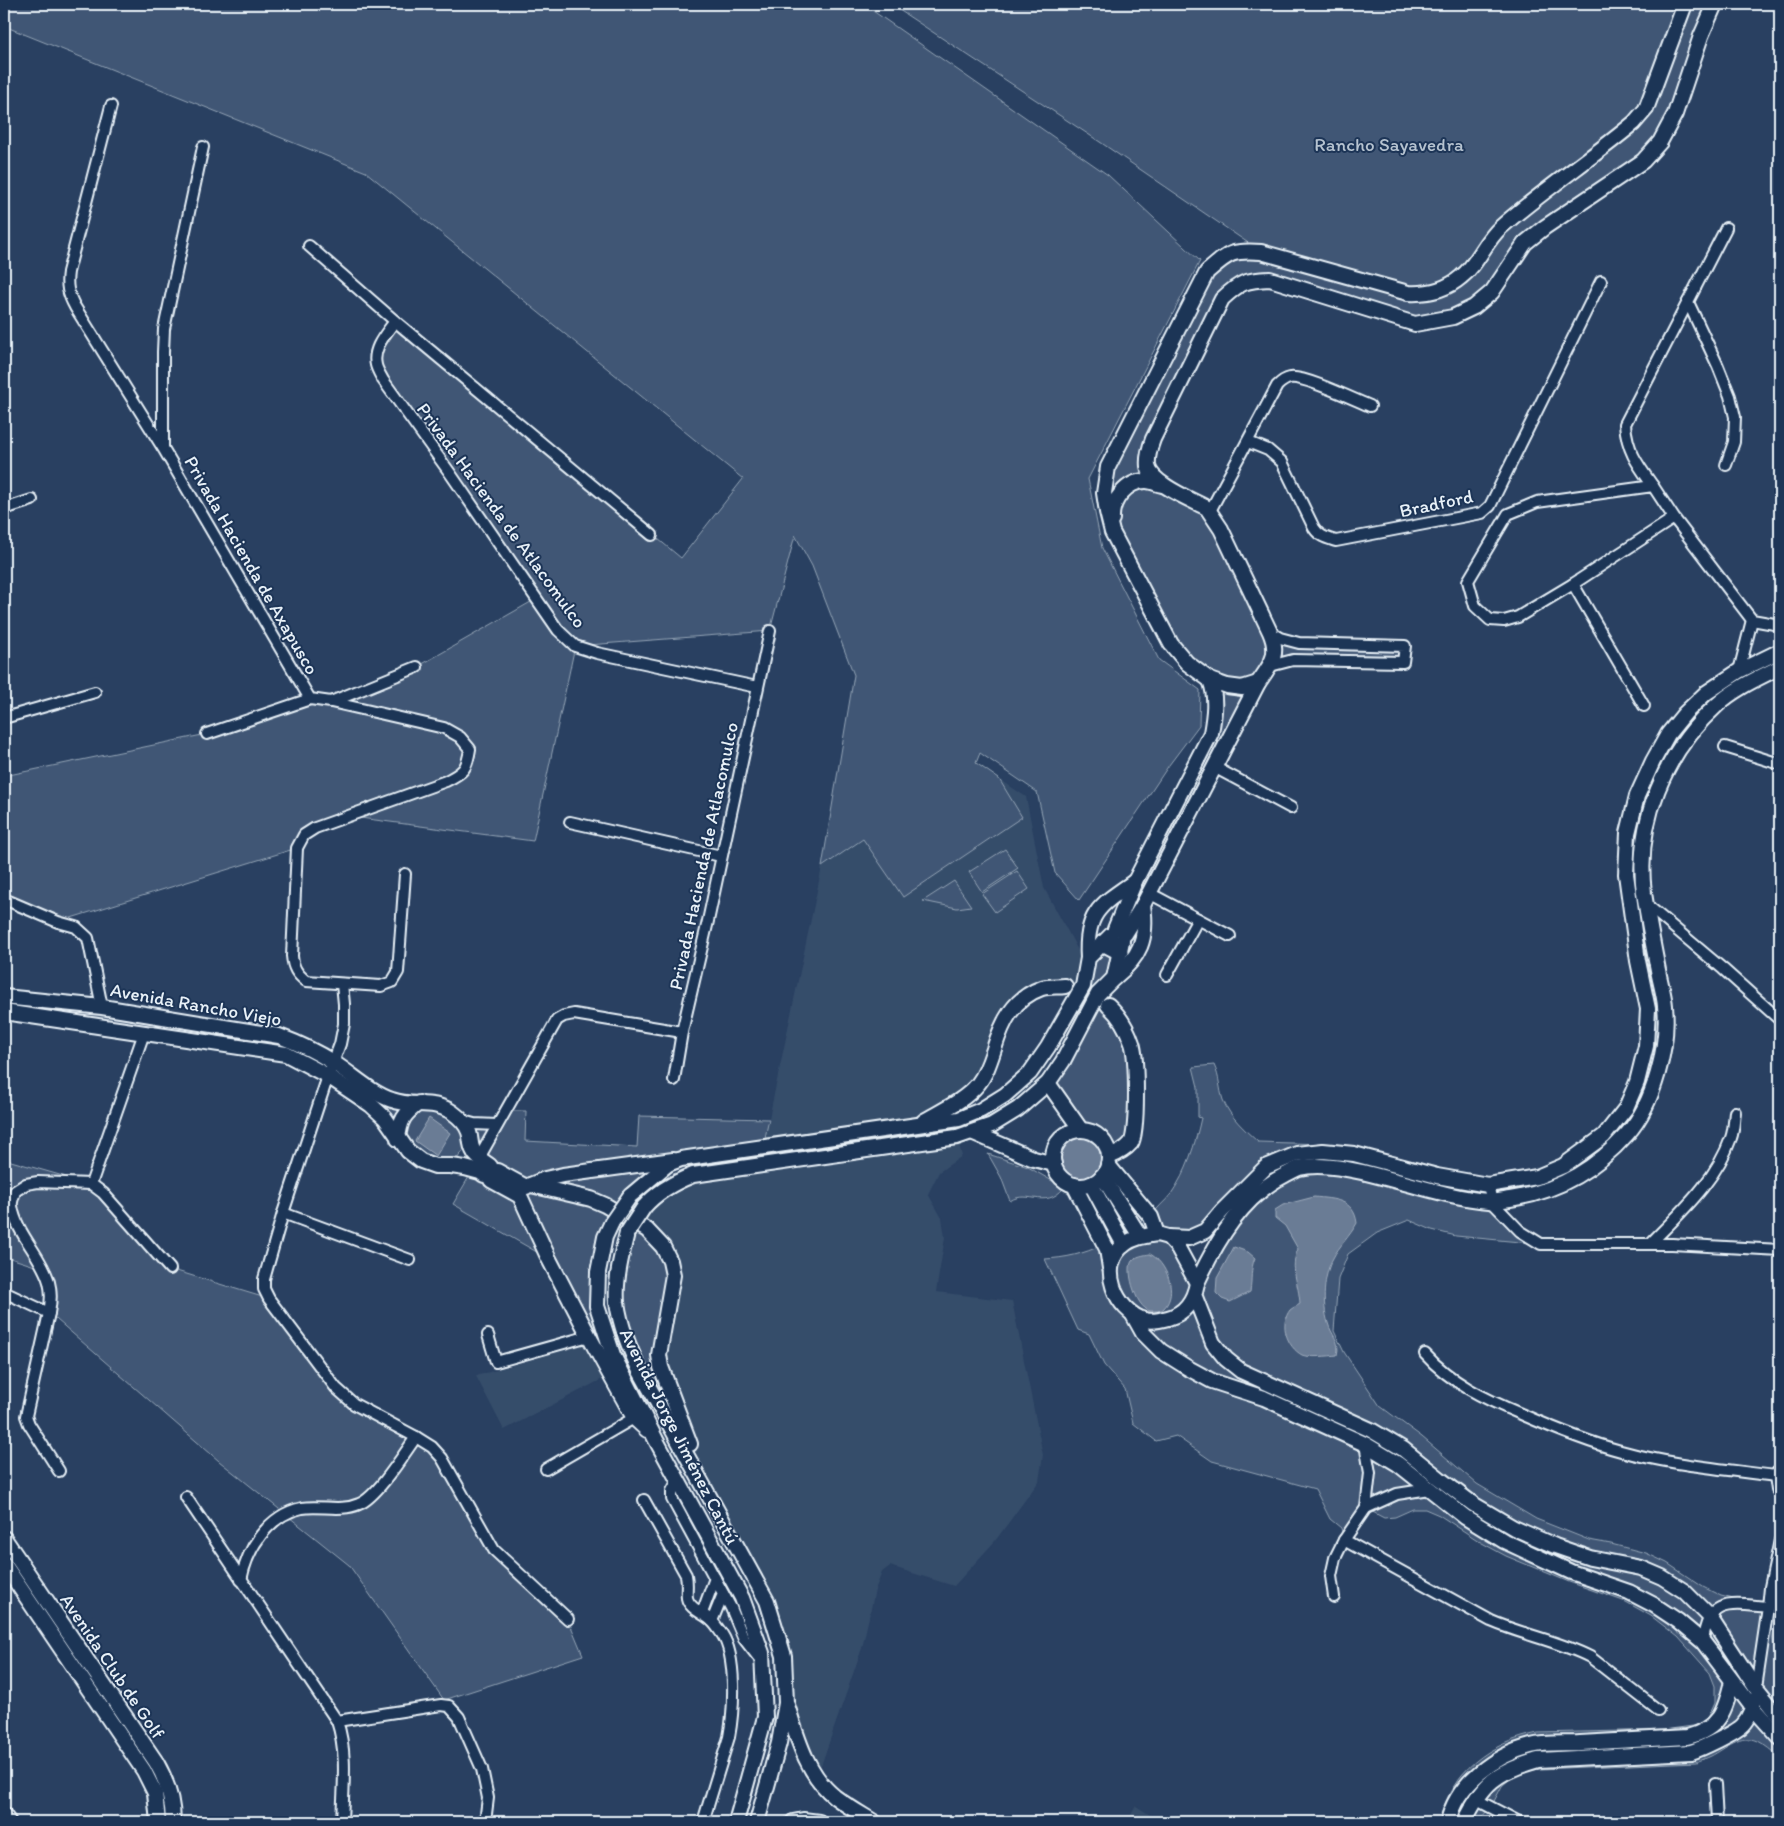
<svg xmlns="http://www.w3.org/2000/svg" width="1784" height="1826" viewBox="0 0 1784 1826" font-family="Itim,sans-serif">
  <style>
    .built { fill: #364d6b }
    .green { fill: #415774; stroke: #94a4b6 }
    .water { fill: #6b7c95; stroke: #9dabbd }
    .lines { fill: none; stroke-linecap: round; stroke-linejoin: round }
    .street-casing { stroke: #e8f1f8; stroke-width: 14 }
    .secondary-casing { stroke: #e8f1f8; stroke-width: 18 }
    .primary-casing { stroke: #e8f1f8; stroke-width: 19 }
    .street { stroke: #1d3557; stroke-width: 10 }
    .secondary { stroke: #1d3557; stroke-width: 14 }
    .primary { stroke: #1d3557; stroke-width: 15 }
    .secondary-bridge-casing { stroke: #e8f1f8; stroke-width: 18; stroke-linecap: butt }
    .secondary-bridge { stroke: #1d3557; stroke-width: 14 }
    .labels { text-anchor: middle; stroke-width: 4; stroke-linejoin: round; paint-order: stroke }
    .park-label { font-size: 19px; fill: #b6c3d0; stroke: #1d3557 }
    .street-label { font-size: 19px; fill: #e8f1f8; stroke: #1d3557 }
  </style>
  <rect width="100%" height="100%" fill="#294061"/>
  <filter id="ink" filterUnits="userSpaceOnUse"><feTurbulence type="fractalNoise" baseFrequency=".02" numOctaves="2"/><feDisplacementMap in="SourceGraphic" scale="10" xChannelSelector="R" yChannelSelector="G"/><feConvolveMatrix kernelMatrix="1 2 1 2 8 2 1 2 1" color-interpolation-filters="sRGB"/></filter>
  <g filter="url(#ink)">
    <g class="built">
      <path d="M976 763 1026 797 1044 888 1086 965 1084 975 1065 986 1023 998 978 1083 917 1125 763 1147 822 867Z"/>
      <path d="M957 1137 962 1156 939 1172 928 1194 942 1218 945 1237 936 1292 1012 1301 1043 1455 1039 1481 995 1541 954 1586 890 1566 882 1572 875 1590 862 1648 817 1777 802 1751 767 1601 709 1494 666 1382 644 1207 677 1182Z"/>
      <path d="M592 1342 610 1375 504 1430 476 1376Z"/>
      <path d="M1136 1806 1161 1822H1127Z"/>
    </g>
    <g class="green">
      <path d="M4 4H863L1108 175 1200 261 1088 479 1102 548 1159 660 1200 690 1199 725 1169 765 1079 900 1055 873 1037 792 980 753 976 763 999 779 1022 817 903 897 863 839 822 867 854 675 812 566 795 535 770 631 575 646 533 841 345 816 315 828 297 848 58 922 4 899V776L207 734 310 699 331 702 417 667 536 599 383 380 376 355 395 321 681 558 743 479 366 172 4 26Z"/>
      <path d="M890 4H1715L1660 142 1545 226 1474 307 1415 324 1270 279 1222 299 1148 467 1207 508 1280 638 1405 646 1403 661 1293 660 1270 666 1128 930 1117 924 1211 733 1213 687 1187 663 1112 532 1108 467 1207 272 1224 257 1260 251 1100 142Z"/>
      <path d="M1005 849 1018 868 982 892 969 872Z"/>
      <path d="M1017 871 1029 889 995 912 982 894Z"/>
      <path d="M954 881 971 906 957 908 923 901Z"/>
      <path d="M1094 951 1120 952 1098 994 1083 986Z"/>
      <path d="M4 997 279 1036 381 1096 419 1103 463 1121 497 1125 505 1111H526L525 1141 637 1147 639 1116 769 1119 763 1147 681 1159 612 1222 597 1306 656 1440 549 1259 453 1204 473 1170 511 1178 470 1143 451 1166 408 1151 385 1118 285 1054 4 1012Z"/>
      <path d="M1108 1005 1127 1029 1135 1127 1121 1152 1109 1157C1105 1142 1100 1134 1084 1130L1048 1083 1086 1015Z"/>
      <path d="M1214 1065C1220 1078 1219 1088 1223 1100 1230 1117 1245 1130 1258 1142L1325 1144 1354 1154 1323 1151 1266 1167 1205 1231 1169 1237 1197 1283 1240 1210 1300 1168 1333 1167 1492 1202 1541 1244 1456 1236 1432 1230 1409 1220 1377 1233 1348 1254 1338 1279 1334 1331 1344 1352 1380 1406 1422 1437 1477 1484 1536 1519 1589 1540 1611 1544 1646 1553 1667 1563 1703 1587 1721 1596 1768 1607 1776 1663C1774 1673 1775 1680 1780 1688V1757C1773 1751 1766 1745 1758 1741 1741 1733 1725 1749 1711 1756 1707 1758 1701 1760 1696 1762L1541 1769 1525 1771 1512 1777 1502 1786 1491 1807 1477 1822H1439C1451 1771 1489 1743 1538 1733L1663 1730 1700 1725 1709 1716 1715 1703V1686L1710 1673 1678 1637 1651 1616 1626 1602 1569 1582 1506 1556 1482 1543 1439 1515 1425 1509H1413L1395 1517 1384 1518 1365 1508 1344 1540 1341 1528 1330 1519 1315 1489 1212 1461 1176 1436 1156 1441 1133 1423 1125 1389 1104 1365 1089 1334 1078 1330 1045 1259C1065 1258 1084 1254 1102 1245L1115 1255 1157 1234 1151 1217C1156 1208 1165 1202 1171 1194 1187 1171 1195 1145 1201 1118L1198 1117V1087L1193 1067Z"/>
      <path d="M988 1154 1028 1167 1054 1182 1063 1180 1068 1182C1048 1214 1029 1188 1010 1201L1001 1177Z"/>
      <path d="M4 1159 91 1184 170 1269 269 1299 336 1388 432 1448 485 1534 568 1619 583 1655 444 1700 349 1565 219 1461 49 1313 44 1269 4 1256Z"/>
      <path d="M647 1230 670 1261 659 1355 666 1382 709 1494 620 1320 627 1233Z"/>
    </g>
    <g class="water">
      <path d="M429 1118 450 1133 436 1156 415 1141Z"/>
      <circle cx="1081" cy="1158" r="28"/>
      <path d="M1314 1197C1334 1199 1354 1199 1357 1223 1350 1236 1339 1246 1333 1258 1323 1276 1322 1304 1328 1323 1331 1335 1341 1341 1337 1355 1330 1356 1308 1358 1302 1355 1287 1347 1279 1324 1290 1310 1292 1308 1297 1306 1300 1304 1299 1283 1289 1269 1298 1249L1285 1226 1275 1218V1210L1283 1205Z"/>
      <path d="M1234 1247 1248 1252 1255 1258C1250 1269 1252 1280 1250 1292L1230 1302 1222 1299 1216 1293 1217 1278Z"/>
      <path d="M1150 1254C1166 1262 1179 1293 1164 1308 1161 1311 1158 1311 1153 1311 1137 1313 1125 1270 1132 1261 1136 1256 1144 1255 1150 1254Z"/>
    </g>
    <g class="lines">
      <defs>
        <g id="street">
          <path d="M111 106 68 272C66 286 68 294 75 307L163 448 310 699 331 702 444 728 460 737 470 749C467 769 464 772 446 781L315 828 304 835 297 848 292 956C293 968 297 974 306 981L381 986 392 982 398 972 405 874"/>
          <path d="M309 246 395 321 652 535"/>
          <path d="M1688 302 1718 366 1730 396 1735 417 1734 442 1726 465"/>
          <path d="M395 321C386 334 372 348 376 365 377 370 381 376 383 380L450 473 558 630 575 646 597 653 757 687"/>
          <path d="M1248 442 1268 450 1282 462 1314 528C1320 537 1326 538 1336 541L1482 513 1490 506 1601 281"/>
          <path d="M163 447V352L164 329 203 147"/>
          <path d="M1653 486C1638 465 1627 451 1625 424L1726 228"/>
          <path d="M4 509 32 500"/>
          <path d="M1210 511 1277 386C1280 383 1285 379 1290 378 1303 375 1355 400 1370 406"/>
          <path d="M1674 518 1573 584 1518 617 1504 621 1490 620 1475 606 1468 581 1508 514 1537 502 1653 486 1674 518 1752 620 1780 625"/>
          <path d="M1573 584 1644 706"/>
          <path d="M1270 632 1280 638 1299 643 1405 646 1403 662 1293 660 1270 666"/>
          <path d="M1739 671 1752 620"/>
          <path d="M331 702 417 667"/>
          <path d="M4 718 95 692"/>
          <path d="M207 734 310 699"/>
          <path d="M1725 747 1780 764"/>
          <path d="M1214 767 1291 808"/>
          <path d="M570 822 721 856"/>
          <path d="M1149 893 1230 936"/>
          <path d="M4 899 58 922 76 927 88 938 102 1007"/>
          <path d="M1647 905 1723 969 1780 1020"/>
          <path d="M1167 975 1198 919"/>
          <path d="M342 984 344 1004V1024L340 1044 328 1076 283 1213 264 1279V1289L269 1299 336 1388 354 1404 416 1437 432 1447 442 1458 494 1550 568 1619"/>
          <path d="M674 1080 682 1032 708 921 770 631"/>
          <path d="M463 1121 474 1124 497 1125"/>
          <path d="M479 1158 557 1020 564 1016 574 1014 682 1032"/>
          <path d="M91 1184 144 1033"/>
          <path d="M91 1184 103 1193 170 1269"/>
          <path d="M1488 1185 1492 1202 1520 1231 1541 1244H1672L1780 1250"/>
          <path d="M283 1213 410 1260"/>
          <path d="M1650 1244C1681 1212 1716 1181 1731 1138 1734 1130 1734 1120 1735 1112"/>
          <path d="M4 1292 49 1313"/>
          <path d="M488 1335 496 1362 589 1336"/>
          <path d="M1425 1354C1451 1383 1485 1399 1521 1414 1553 1428 1587 1442 1621 1451 1671 1465 1724 1469 1775 1476"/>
          <path d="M1780 1468 1775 1476 1777 1490 1780 1493"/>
          <path d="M546 1469 634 1418"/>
          <path d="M59 1471 29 1424 26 1416 49 1313C51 1303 52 1293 49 1282 42 1256 16 1234 12 1206 11 1202 14 1196 15 1191L26 1184 38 1182 91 1184"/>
          <path d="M678 1480 672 1491V1499L731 1608 744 1639 762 1662"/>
          <path d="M186 1497 337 1721C348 1754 343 1788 342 1822"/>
          <path d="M644 1500 686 1575C688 1584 686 1591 687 1598 689 1609 705 1614 712 1621 716 1625 719 1630 722 1634 737 1657 734 1710 729 1737L703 1822"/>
          <path d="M1366 1508 1397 1494 1429 1489"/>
          <path d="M1344 1540 1491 1621C1523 1635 1559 1641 1590 1657L1658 1710"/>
          <path d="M241 1580C247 1549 268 1515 302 1508 321 1505 341 1512 359 1504 377 1497 404 1454 416 1437"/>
          <path d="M1334 1597 1331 1576 1335 1558 1344 1540 1366 1508 1370 1473 1365 1444"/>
          <path d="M1768 1607 1770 1587 1780 1540"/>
          <path d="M702 1613 715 1578"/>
          <path d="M712 1621 723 1594"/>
          <path d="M1703 1642C1707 1597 1732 1604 1768 1607L1756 1688"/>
          <path d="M337 1721 441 1705 449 1706 459 1717 482 1769 488 1798 485 1822"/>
          <path d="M1715 1784 1717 1822"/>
          <path d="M1475 1799 1519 1822"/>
          <path d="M4 1812 11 1822"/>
        </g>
        <g id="secondary">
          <path d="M1112 519C1111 501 1126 481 1146 481 1151 481 1157 484 1162 485"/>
          <path d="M1258 683 1242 688 1227 686 1210 680 1187 663 1171 644 1112 532 1107 512 1104 493 1108 467 1207 272C1229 253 1231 250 1261 252L1408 293C1427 294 1446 290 1461 277 1478 264 1485 241 1501 227 1543 190 1591 159 1634 123L1646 109 1685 4"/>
          <path d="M1115 929 1135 881 1211 733C1214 716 1217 697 1210 680"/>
          <path d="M1125 934 1143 905 1258 683C1271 664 1280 655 1270 632L1221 529 1207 508C1192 500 1151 484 1148 466 1147 457 1150 447 1153 439L1222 299C1240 282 1246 280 1270 279L1415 324 1453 317 1474 307 1492 292 1525 243 1545 227 1643 161 1660 142 1675 114 1701 36 1715 4"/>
          <path d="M1088 958C1085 913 1100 905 1135 881"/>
          <path d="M1114 978C1140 957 1148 939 1143 905"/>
          <path d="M4 997 102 1007 279 1036C298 1043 317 1052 334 1063 353 1075 371 1093 392 1100 413 1108 432 1099 452 1112 459 1117 466 1123 469 1132 471 1138 470 1144 473 1150 476 1158 484 1161 490 1166"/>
          <path d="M1108 1005C1120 1016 1127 1028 1132 1043 1137 1057 1138 1132 1131 1143 1125 1150 1117 1154 1109 1157"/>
          <path d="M4 1012 286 1054 328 1076 371 1105 385 1118 408 1151 421 1161 435 1166H451L465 1168 480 1172 484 1175"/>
          <path d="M1048 1083 1081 1130"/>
          <path d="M924 1121C943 1110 964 1101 978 1084 986 1074 990 1061 994 1049 1002 1023 1013 998 1042 988 1049 986 1058 987 1065 986"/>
          <circle cx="1081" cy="1158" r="28"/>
          <path d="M974 1133 1034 1159 1054 1164"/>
          <path d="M398 1139C400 1120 404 1114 419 1103"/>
          <path d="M1108 1165 1151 1217 1157 1234"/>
          <path d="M497 1171 526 1187"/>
          <path d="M1102 1176 1140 1236"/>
          <path d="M491 1180 520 1196 549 1259 592 1342 634 1418 647 1430"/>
          <path d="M1091 1184 1124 1245"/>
          <path d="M530 1185 545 1179 563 1175 673 1160"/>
          <path d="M531 1185 591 1199 605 1205 647 1230 663 1247 670 1261 673 1275 659 1355 661 1367 690 1444"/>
          <path d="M1074 1185 1107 1249 1110 1268"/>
          <path d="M630 1196 668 1164 681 1159 959 1119 981 1110 1005 1095 1030 1073 1048 1047 1083 986 1088 958 1111 935"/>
          <path d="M644 1207C657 1192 675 1182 693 1175L957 1137 992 1125 1018 1109 1048 1083 1063 1061 1098 994 1114 978 1122 941"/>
          <path d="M612 1222 605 1237 598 1272 597 1306 613 1355 656 1440 742 1598 762 1653 765 1717 736 1822"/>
          <path d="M627 1233C622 1253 615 1280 617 1302 620 1326 630 1349 640 1371L767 1601 784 1656 786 1703 779 1743 757 1822"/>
          <path d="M1157 1234 1168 1237 1178 1248 1197 1283C1194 1300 1186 1313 1168 1318 1161 1320 1152 1322 1145 1320 1116 1312 1096 1265 1125 1244 1135 1237 1145 1236 1157 1234Z"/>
          <path d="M1168 1237 1189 1238 1205 1231 1222 1211 1266 1167 1297 1154 1323 1151 1354 1154 1437 1176 1488 1185 1537 1177 1563 1166 1604 1136 1626 1108 1637 1082 1646 1046 1648 1009 1638 961 1626 874 1628 833 1637 796 1653 761 1668 734 1685 713 1706 693 1739 671 1780 651"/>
          <path d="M1197 1283C1217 1240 1242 1197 1285 1175 1289 1173 1294 1170 1299 1168 1321 1162 1360 1171 1382 1177 1417 1186 1453 1198 1489 1201 1496 1202 1503 1200 1510 1199 1556 1192 1596 1169 1627 1134 1654 1104 1669 1046 1665 1006 1664 994 1660 982 1658 970 1653 945 1648 918 1644 893 1635 822 1665 752 1717 705 1735 688 1759 678 1780 667"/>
          <path d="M1195 1297 1213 1343 1226 1359 1241 1371 1371 1430 1403 1449 1440 1479 1473 1504 1514 1528 1555 1546 1590 1558 1641 1568 1662 1577 1684 1591 1709 1616 1756 1688 1780 1718"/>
          <path d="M1133 1315 1143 1333 1161 1351 1188 1368 1212 1381 1264 1398 1365 1444 1398 1464 1465 1517 1504 1541 1571 1572 1629 1592 1654 1605 1678 1621 1703 1642 1753 1708 1780 1738"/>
          <path d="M4 1538 156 1762C167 1781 173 1800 173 1822"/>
          <path d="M4 1564 144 1771 155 1793 158 1822"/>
          <path d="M787 1705C797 1737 807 1775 835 1797 847 1806 861 1814 874 1822"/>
          <path d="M793 1822 803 1820 819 1822"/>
          <path d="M1448 1822C1456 1784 1495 1755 1531 1746 1546 1742 1565 1744 1580 1743 1616 1741 1652 1739 1687 1737 1720 1729 1725 1711 1732 1681"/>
          <path d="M1464 1822C1483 1783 1496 1772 1538 1760L1691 1752C1701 1749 1737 1732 1743 1725 1749 1719 1753 1708 1754 1700"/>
        </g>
        <path id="primary" d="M1103 943 1120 952"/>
      </defs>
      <use href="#street" class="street-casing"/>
      <use href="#secondary" class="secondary-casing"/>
      <use href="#primary" class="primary-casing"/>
      <use href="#street" class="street"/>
      <use href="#secondary" class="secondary"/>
      <use href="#primary" class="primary"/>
      <defs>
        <g id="secondary-bridge">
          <path d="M612 1222 630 1196"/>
          <path d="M627 1233 644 1207"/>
        </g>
      </defs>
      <use href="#secondary-bridge" class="secondary-bridge-casing"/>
      <use href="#secondary-bridge" class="secondary-bridge"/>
    </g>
  </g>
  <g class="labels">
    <g class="park-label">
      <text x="1389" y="151">Rancho Sayavedra</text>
    </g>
    <g class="street-label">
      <text transform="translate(1436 503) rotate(-12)" y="7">Bradford</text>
      <text transform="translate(502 515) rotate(54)" y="7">Privada Hacienda de Atlacomulco</text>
      <text transform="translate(252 565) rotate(60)" y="7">Privada Hacienda de Axapusco</text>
      <text transform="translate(703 856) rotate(-78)" y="7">Privada Hacienda de Atlacomulco</text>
      <text transform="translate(196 1004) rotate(10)" y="7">Avenida Rancho Viejo</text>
      <text transform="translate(680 1436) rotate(63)" y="7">Avenida Jorge Jiménez Cantú</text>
      <text transform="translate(113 1666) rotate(56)" y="7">Avenida Club de Golf</text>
    </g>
  </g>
  <rect width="1784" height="1826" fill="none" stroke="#1d3557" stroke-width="20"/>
  <rect x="10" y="10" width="1764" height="1806" fill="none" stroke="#e8f1f8" stroke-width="2" filter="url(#ink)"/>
</svg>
